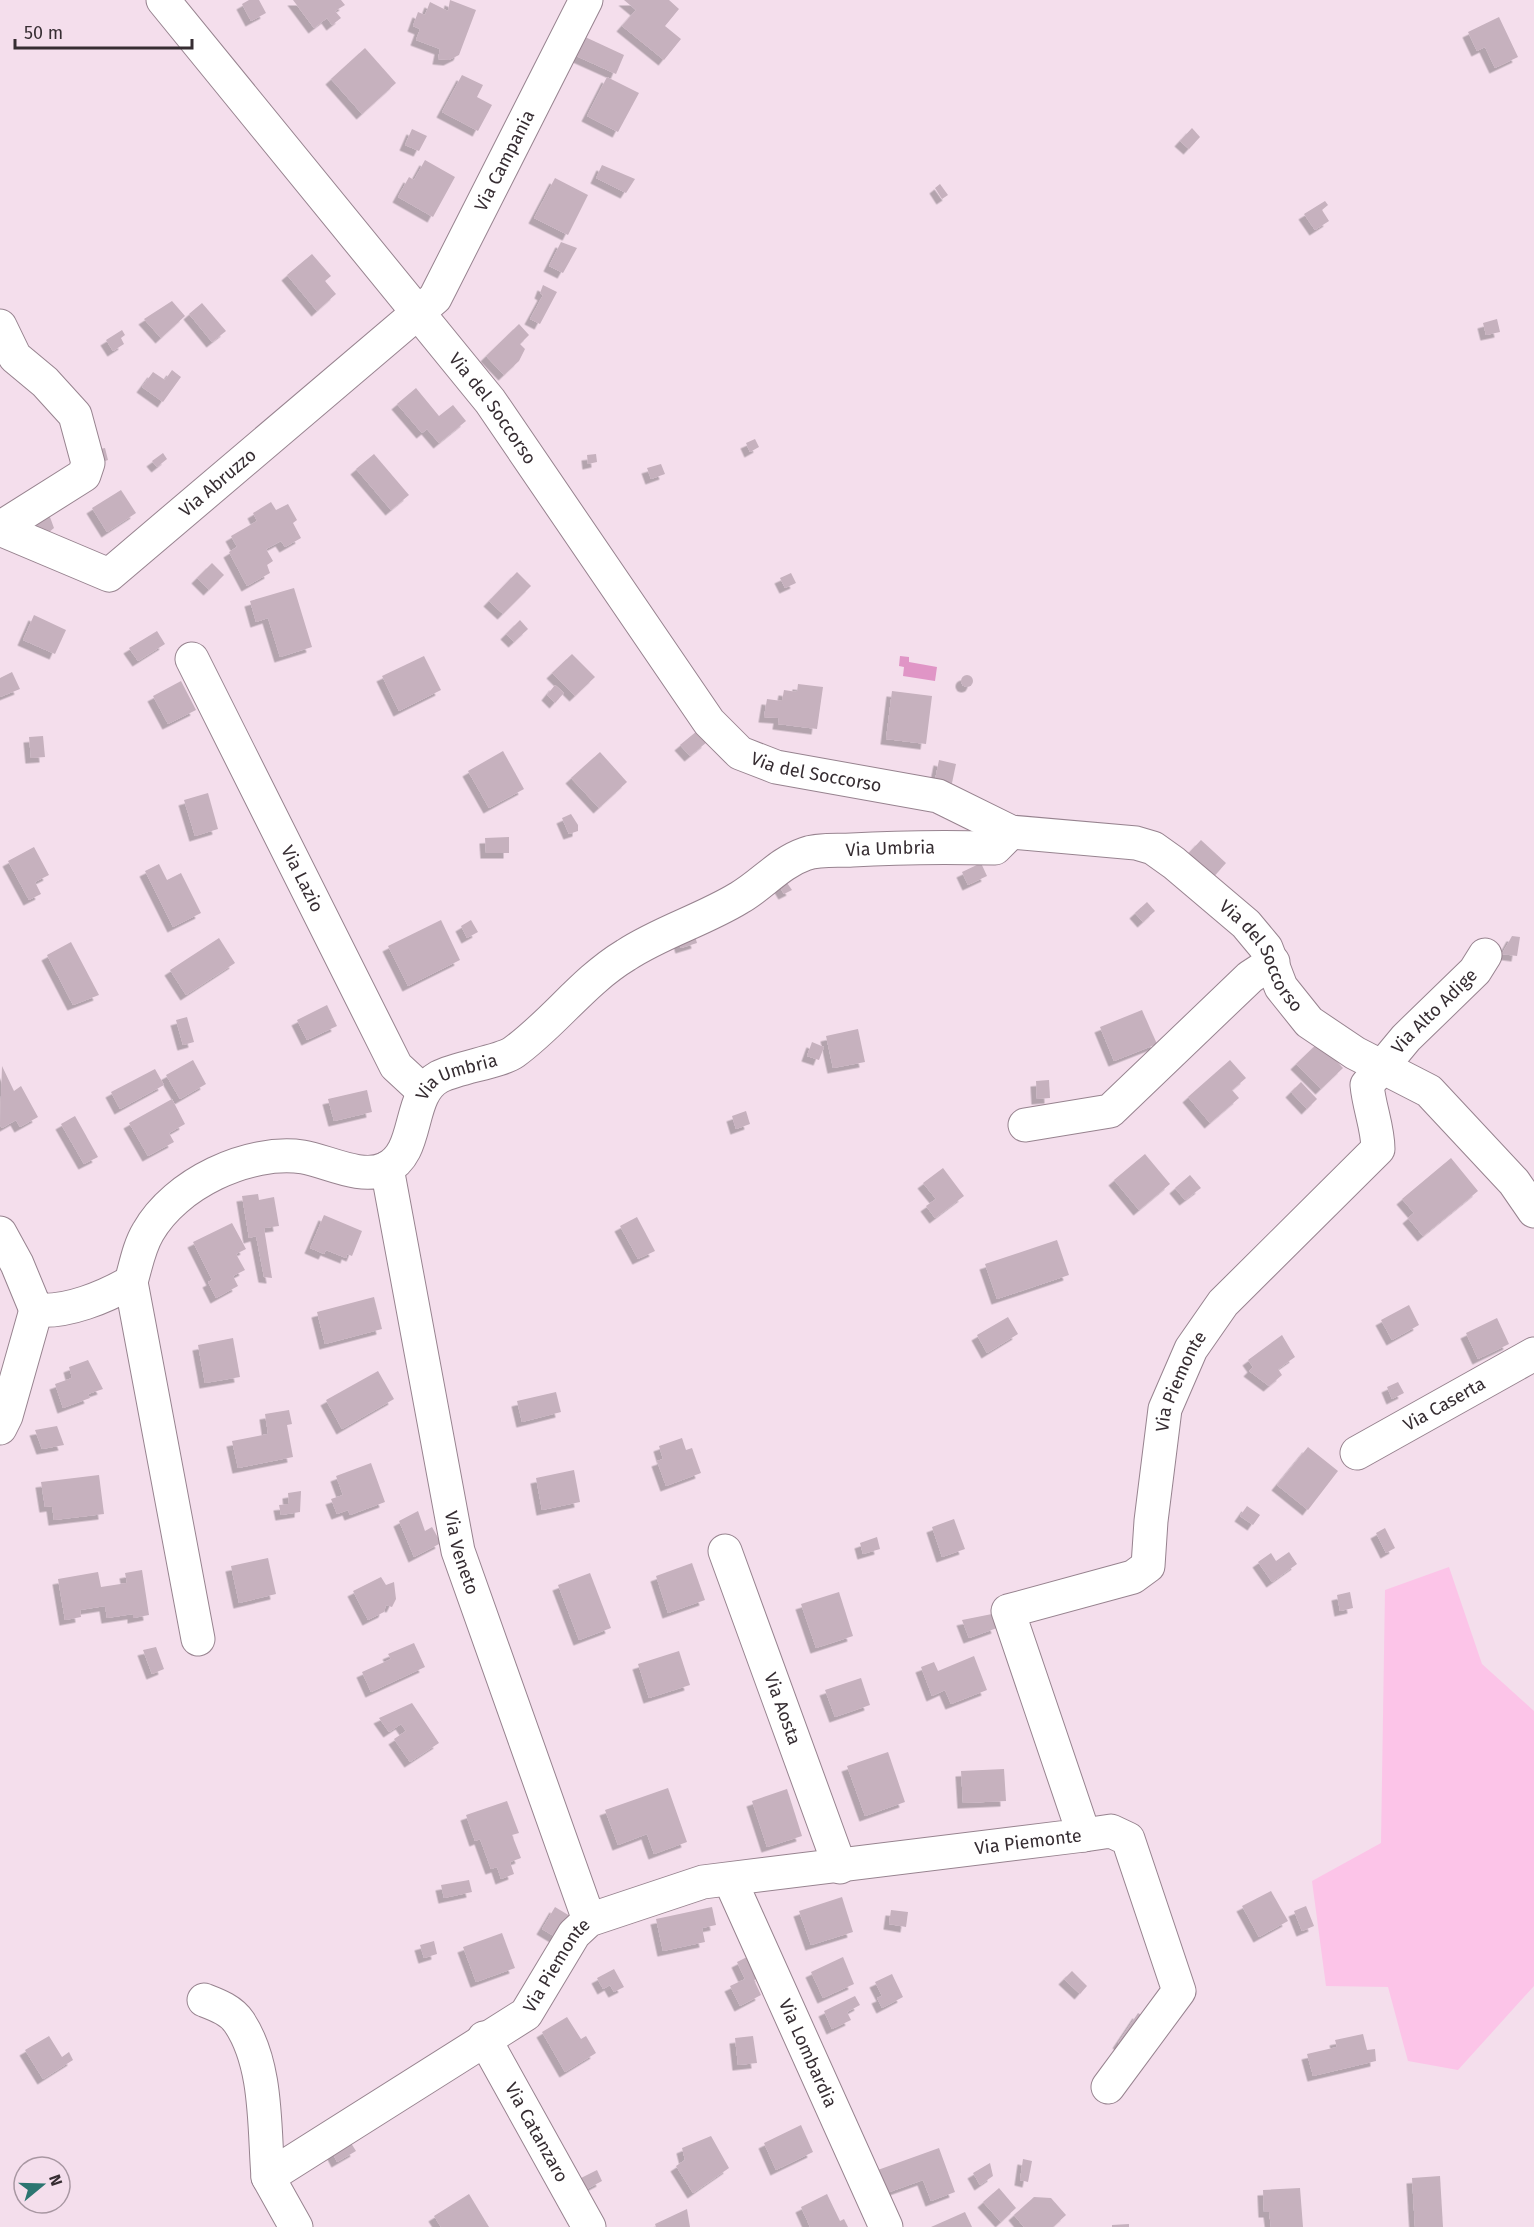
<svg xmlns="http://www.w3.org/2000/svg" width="1534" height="2227" viewBox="0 0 1534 2227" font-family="'Fira Sans',sans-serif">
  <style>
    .green { fill: #fcc4e8 }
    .water { fill: #e095c6 }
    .building { fill: #c6b1be; filter: url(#shadow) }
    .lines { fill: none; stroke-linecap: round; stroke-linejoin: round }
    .minor-casing { stroke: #97838f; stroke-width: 35 }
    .minor { stroke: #fff; stroke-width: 33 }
    .labels { text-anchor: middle; stroke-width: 6; stroke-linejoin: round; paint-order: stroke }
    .street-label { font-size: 18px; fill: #362d32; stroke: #f4deec }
  </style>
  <defs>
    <filter id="shadow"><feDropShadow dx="-5.5" dy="5.5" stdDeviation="0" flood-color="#0004"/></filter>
  </defs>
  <rect width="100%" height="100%" fill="#f4deec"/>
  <path class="green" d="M1449 1567 1482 1664 1534 1711V1986L1458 2070 1408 2061 1388 1987 1326 1986 1312 1881 1381 1843 1385 1590Z"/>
  <path class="water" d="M900 656 909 657V662L937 667 935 681 903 676 904 667 899 666Z"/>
  <g class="building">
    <path d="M249 0H259L266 13 251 21 242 4Z"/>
    <path d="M293 0H341L345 5 335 11 341 18 332 25 327 18 314 28Z"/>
    <path d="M450 0 476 10 459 55 449 60 438 59 440 49 416 40 420 29 413 26 418 12 425 15 430 2 448 11Z"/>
    <path d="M624 0H669L679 9 665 26 681 39 664 60 622 26 636 10Z"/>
    <path d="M1499 17 1518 57 1495 68 1485 47 1477 51 1468 32Z"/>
    <path d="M583 36 624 55 616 74 574 55Z"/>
    <path d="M365 48 396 83 362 114 331 79Z"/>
    <path d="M462 75 483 85 477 97 492 105 478 131 442 112Z"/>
    <path d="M607 77 639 93 618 132 587 116Z"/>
    <path d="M1192 128 1200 137 1189 149 1180 141Z"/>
    <path d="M412 129 427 136 419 151 405 145Z"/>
    <path d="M425 160 455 177 433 217 398 197 409 177 414 180Z"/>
    <path d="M602 165 635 179 626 193 596 178Z"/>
    <path d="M555 178 588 195 568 235 534 218Z"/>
    <path d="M940 184 948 195 942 199 935 188Z"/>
    <path d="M1325 201 1328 205 1322 210 1329 221 1315 230 1304 214Z"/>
    <path d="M561 242 577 248 563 273 549 266Z"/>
    <path d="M312 254 331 276 325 281 336 294 317 311 287 275Z"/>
    <path d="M543 285 557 292 540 324 530 319 543 295 540 293Z"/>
    <path d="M172 301 185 316 161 338 144 319Z"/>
    <path d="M202 303 226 331 212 342 189 314Z"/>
    <path d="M1497 319 1500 332 1486 335 1483 323Z"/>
    <path d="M519 324 529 335 520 344 525 349 519 361 504 375 486 356Z"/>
    <path d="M122 330 125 335 121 338 124 344 113 351 106 340Z"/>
    <path d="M172 370 181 377 163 402 142 387 153 372 165 380Z"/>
    <path d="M416 388 439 416 453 405 466 421 439 443 427 429 422 433 397 404Z"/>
    <path d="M755 439 759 447 750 452 746 443Z"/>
    <path d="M105 448 108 460 99 463 95 450Z"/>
    <path d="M163 453 167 459 157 467 152 461Z"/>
    <path d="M374 454 409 495 391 510 356 469Z"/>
    <path d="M596 454 597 462 588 464 587 455Z"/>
    <path d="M661 464 665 474 651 479 647 468Z"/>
    <path d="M121 490 136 513 107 532 92 508Z"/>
    <path d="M271 502 276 510 288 504 297 520 293 523 301 538 285 547 281 541 266 549 273 561 267 565 270 573 247 586 229 552 237 547 231 536 257 521 253 513Z"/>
    <path d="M47 509 54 528 43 537 22 526Z"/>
    <path d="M212 563 224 575 209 590 197 578Z"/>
    <path d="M517 572 531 586 503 614 489 601Z"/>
    <path d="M791 573 796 583 785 588 780 578Z"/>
    <path d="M294 588 312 647 280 657 268 618 256 622 250 601Z"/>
    <path d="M34 615 66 630 55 654 23 640Z"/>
    <path d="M520 620 528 629 514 642 506 634Z"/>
    <path d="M157 631 165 644 138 661 129 648Z"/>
    <path d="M572 654 595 677 575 696 552 673Z"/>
    <path d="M424 656 441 690 399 711 382 676Z"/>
    <path d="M12 672 20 689 0 697V678Z"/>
    <circle cx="967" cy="681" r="6"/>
    <path d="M181 681 196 710 168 724 153 696Z"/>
    <path d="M798 684 823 687 817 729 778 724 779 718 764 717 767 699 782 701 784 690 797 692Z"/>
    <path d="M555 685 564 693 555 703 547 695Z"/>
    <path d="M892 691 932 696 926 744 886 739Z"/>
    <path d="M697 731 707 742 690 756 680 745Z"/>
    <path d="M43 736 45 757 31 758 29 737Z"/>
    <path d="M503 751 524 789 489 808 468 771Z"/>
    <path d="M600 752 627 782 599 808 571 778Z"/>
    <path d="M939 760 956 764 952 783 935 780Z"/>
    <path d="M208 793 218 829 195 836 184 800Z"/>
    <path d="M571 814 578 825V831L569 834 562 818Z"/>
    <path d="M509 837V853H486L485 838Z"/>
    <path d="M1201 840 1226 863 1210 881 1185 857Z"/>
    <path d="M34 847 49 875 35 882 41 894 29 900 8 861Z"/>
    <path d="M981 863 987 876 968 885 962 872Z"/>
    <path d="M159 864 167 880 181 873 201 913 173 927 145 871Z"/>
    <path d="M785 880 792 890 784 894 778 884Z"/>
    <path d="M1147 902 1155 911 1143 922 1135 913Z"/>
    <path d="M441 920 460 960 408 986 388 946Z"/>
    <path d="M471 920 478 932 467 938 461 926Z"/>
    <path d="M694 933 697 943 681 948 678 938Z"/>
    <path d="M1512 936 1520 937 1517 956 1502 954Z"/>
    <path d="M219 938 235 963 186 995 170 970Z"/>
    <path d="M71 942 99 995 73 1005 47 955Z"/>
    <path d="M327 1005 337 1026 307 1040 297 1020Z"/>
    <path d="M1142 1010 1157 1044 1114 1061 1100 1027Z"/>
    <path d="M187 1017 194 1042 183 1045 176 1020Z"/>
    <path d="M858 1029 865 1062 833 1068 826 1036Z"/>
    <path d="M812 1042 824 1047 819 1060 807 1056Z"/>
    <path d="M1319 1042 1343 1068 1321 1089 1296 1064Z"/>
    <path d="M193 1060 206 1084 180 1099 166 1075Z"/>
    <path d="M1230 1060 1246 1078 1232 1090 1239 1098 1210 1123 1188 1097Z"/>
    <path d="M2 1066 14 1091 21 1086 38 1117 20 1127 16 1120 2 1128 0 1125Z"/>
    <path d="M155 1069 164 1085 120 1109 111 1092Z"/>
    <path d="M1049 1080 1050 1098 1037 1099 1036 1081Z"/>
    <path d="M1301 1082 1317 1099 1307 1109 1291 1092Z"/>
    <path d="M367 1090 372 1112 334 1121 328 1099Z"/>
    <path d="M172 1099 185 1124 169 1133 174 1142 148 1156 129 1123Z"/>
    <path d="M746 1111 750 1124 736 1129 732 1116Z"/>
    <path d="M75 1116 98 1157 84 1164 61 1124Z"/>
    <path d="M1145 1154 1170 1184 1139 1210 1114 1180Z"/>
    <path d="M1451 1158 1478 1191 1423 1236 1408 1218 1414 1213 1402 1199Z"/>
    <path d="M943 1168 964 1196 935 1218 926 1206 936 1199 923 1183Z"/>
    <path d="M1190 1175 1201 1188 1185 1200 1175 1188Z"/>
    <path d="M258 1194 259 1200 274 1197 279 1226 264 1228 272 1278 264 1277 256 1236 249 1238 242 1196Z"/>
    <path d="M324 1215 362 1231 352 1256 347 1254 346 1258 326 1250 324 1254 310 1248Z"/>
    <path d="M637 1217 655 1251 638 1259 620 1226Z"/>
    <path d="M232 1223 246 1249 236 1254 245 1270 233 1276 238 1286 216 1298 208 1282 212 1280 193 1242Z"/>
    <path d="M1057 1240 1069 1275 997 1299 985 1264Z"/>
    <path d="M374 1297 382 1329 325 1344 317 1312Z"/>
    <path d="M1409 1305 1419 1325 1392 1340 1381 1320Z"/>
    <path d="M1008 1317 1018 1334 987 1353 977 1335Z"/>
    <path d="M1497 1318 1509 1344 1478 1359 1466 1333Z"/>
    <path d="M1282 1335 1295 1357 1278 1369 1282 1375 1269 1386 1249 1371 1253 1367 1248 1360Z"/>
    <path d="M233 1338 240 1377 205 1383 198 1345Z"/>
    <path d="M88 1360 103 1389 88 1394 90 1398 63 1408 55 1384 72 1378 69 1367Z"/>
    <path d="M378 1371 394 1399 342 1429 326 1400Z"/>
    <path d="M1398 1382 1404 1393 1392 1399 1387 1387Z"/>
    <path d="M556 1392 561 1412 522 1422 517 1401Z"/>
    <path d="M289 1410 292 1424 287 1425 293 1457 238 1468 232 1441 268 1434 265 1414Z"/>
    <path d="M57 1426 64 1445 42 1449 35 1430Z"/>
    <path d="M682 1438 686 1450 692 1448 701 1473 666 1486 657 1461 663 1459 659 1446Z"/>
    <path d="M1308 1447 1338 1471 1308 1510 1277 1485Z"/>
    <path d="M371 1463 385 1502 350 1515 348 1510 337 1514 331 1499 343 1495 336 1476Z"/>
    <path d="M574 1470 580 1502 542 1510 536 1478Z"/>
    <path d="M99 1475 104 1514 54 1520 52 1506 45 1507 41 1482Z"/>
    <path d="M301 1491 300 1512 281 1515 279 1505 289 1504 288 1493Z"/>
    <path d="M1247 1506 1260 1515 1253 1525 1240 1516Z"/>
    <path d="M418 1511 425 1531 432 1527 441 1543 414 1557 399 1521Z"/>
    <path d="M954 1519 965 1549 942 1557 932 1527Z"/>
    <path d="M1385 1528 1395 1548 1386 1553 1376 1533Z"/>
    <path d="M877 1537 880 1549 863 1554 860 1543Z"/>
    <path d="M1289 1552 1297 1564 1272 1582 1258 1562 1271 1553 1276 1561Z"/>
    <path d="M268 1558 276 1594 239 1603 231 1566Z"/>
    <path d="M692 1563 705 1600 668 1613 656 1576Z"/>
    <path d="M142 1570 149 1615 133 1618V1614L107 1618 105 1606 80 1610 81 1617 65 1620 58 1579 98 1572 101 1587 127 1583 125 1573Z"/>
    <path d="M590 1573 611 1628 579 1640 558 1585Z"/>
    <path d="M381 1577 386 1585 394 1582 396 1599 392 1607 386 1605 384 1612 368 1620 353 1591Z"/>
    <path d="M839 1592 853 1636 816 1648 801 1604Z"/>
    <path d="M1350 1592 1353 1608 1340 1611 1337 1595Z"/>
    <path d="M992 1614 997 1628 969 1638 962 1620Z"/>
    <path d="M414 1643 425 1667 371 1692 362 1672 391 1659 388 1654Z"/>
    <path d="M156 1647 164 1669 152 1674 143 1650Z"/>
    <path d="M679 1651 690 1685 649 1698 638 1664Z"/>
    <path d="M974 1656 987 1690 951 1704 945 1690 932 1696 921 1667 934 1662 938 1671Z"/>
    <path d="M861 1678 870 1705 835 1717 825 1690Z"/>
    <path d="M412 1703 439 1743 410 1762 394 1739 406 1731 401 1724 389 1732 379 1718Z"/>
    <path d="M888 1752 905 1802 865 1816 847 1766Z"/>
    <path d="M1004 1769 1006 1801 963 1803 961 1771Z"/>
    <path d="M668 1788 687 1842 654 1854 647 1834 618 1845 605 1810Z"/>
    <path d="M787 1789 802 1836 767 1847 752 1801Z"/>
    <path d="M507 1801 519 1833 512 1835 521 1858 510 1862 514 1874 501 1879 497 1867 491 1869 480 1839 475 1841 466 1815Z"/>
    <path d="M469 1880 472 1892 444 1898 441 1885Z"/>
    <path d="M1271 1891 1288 1921 1259 1937 1242 1906Z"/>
    <path d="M842 1897 853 1932 811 1945 799 1911Z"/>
    <path d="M1306 1906 1314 1926 1302 1931 1294 1911Z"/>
    <path d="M555 1907 570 1916 557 1938 542 1929Z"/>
    <path d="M712 1907 716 1925 702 1928 705 1942 663 1951 656 1919Z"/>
    <path d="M891 1910 908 1912 906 1927 889 1924Z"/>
    <path d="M502 1933 515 1968 476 1982 463 1947Z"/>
    <path d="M434 1941 437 1954 424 1958 420 1945Z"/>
    <path d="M751 1955 761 1977 754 1980 761 1995 740 2006 730 1986 745 1979 737 1962Z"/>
    <path d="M843 1957 854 1984 823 1998 811 1972Z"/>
    <path d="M614 1969 624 1987 614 1992 610 1985 603 1989 597 1978Z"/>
    <path d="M1072 1971 1087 1986 1080 1994 1064 1979Z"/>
    <path d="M892 1974 903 1997 882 2008 877 1998 882 1996 875 1982Z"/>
    <path d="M855 1996 860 2005 847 2012 851 2020 832 2029 824 2011Z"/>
    <path d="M1138 2013 1148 2019 1128 2049 1118 2043Z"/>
    <path d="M567 2017 581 2039 586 2036 596 2053 565 2072 542 2032Z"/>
    <path d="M1363 2034 1367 2050 1375 2049 1376 2061 1313 2076 1307 2054 1337 2047 1335 2040Z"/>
    <path d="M49 2036 62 2057 69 2052 73 2060 43 2079 25 2050Z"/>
    <path d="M753 2036 757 2063 738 2065 735 2038Z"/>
    <path d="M801 2125 813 2152 776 2170 764 2143Z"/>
    <path d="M711 2136 729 2168 693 2193 676 2166 685 2160 682 2148Z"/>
    <path d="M349 2140 356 2151 337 2162 331 2150Z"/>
    <path d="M939 2148 955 2192 931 2201 923 2180 884 2194 875 2171Z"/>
    <path d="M1023 2159 1032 2161 1028 2182 1020 2180Z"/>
    <path d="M990 2163 993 2176 980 2185 973 2173Z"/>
    <path d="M597 2170 602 2181 585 2190 579 2179Z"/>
    <path d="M1440 2176 1443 2227H1415L1412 2178Z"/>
    <path d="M999 2188 1016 2208 1001 2222 983 2202Z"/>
    <path d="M1300 2188 1303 2227H1271L1269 2212H1264L1263 2190Z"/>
    <path d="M469 2194 489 2227H441L434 2216Z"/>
    <path d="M827 2194 840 2221 844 2219 848 2227H810L801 2207Z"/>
    <path d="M1034 2197 1051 2198 1066 2215 1053 2227H1024L1014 2215Z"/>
    <path d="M687 2209 690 2227H656L655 2224Z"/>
    <path d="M965 2212 972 2227H931Z"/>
    <path d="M1129 2224V2227H1112V2225Z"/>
  </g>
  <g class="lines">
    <defs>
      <g id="minor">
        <path id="s1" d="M163 0 490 401 709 722 740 753 776 767 938 796 1011 832 1136 843 1153 848 1174 863 1246 924 1266 948 1281 987 1309 1022 1355 1053 1429 1091 1514 1182 1534 1211"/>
        <path d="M0 326 15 357 45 382 75 415 88 463 84 475 0 528"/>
        <path id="s2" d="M0 529 109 575 435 298 586 0"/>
        <path id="s3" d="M192 659 396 1066 423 1091"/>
        <path d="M1025 1125 1110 1111 1250 977 1273 962"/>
        <path id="s4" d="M387 1168 458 1551 589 1920"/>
        <path id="s5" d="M0 1233 17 1264 36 1310C67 1313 105 1297 131 1282 136 1265 139 1247 148 1232 175 1184 248 1149 303 1157 327 1161 361 1180 385 1169 421 1153 406 1095 439 1077 458 1067 500 1062 514 1052 554 1023 583 981 626 955 661 932 703 920 739 898 762 885 779 863 805 854 819 849 837 851 852 850 900 847 947 847 995 848L1011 832"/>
        <path d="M131 1282 198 1639"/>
        <path d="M0 1428 6 1416 36 1310"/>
        <path id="s6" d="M1357 1453 1534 1354"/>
        <path id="s7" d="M725 1551 840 1867"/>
        <path d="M1084 1835 1111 1831 1128 1839 1179 1991 1108 2087"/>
        <path id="s8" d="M730 1880 886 2227"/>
        <path d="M204 2000C217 2005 231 2010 239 2022 268 2065 264 2129 268 2177"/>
        <path id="s9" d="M484 2038 589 2227"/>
        <path id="s10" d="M296 2227 268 2177 526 2014 574 1934 589 1920 703 1882 1084 1835 1008 1611 1133 1577 1148 1566 1151 1521 1165 1409 1191 1349 1223 1303 1378 1149C1378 1128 1369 1107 1367 1085L1406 1038 1475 971 1485 955"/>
      </g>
    </defs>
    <use href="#minor" class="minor-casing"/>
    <use href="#minor" class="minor"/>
  </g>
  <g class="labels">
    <g class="street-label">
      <text dy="6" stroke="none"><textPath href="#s2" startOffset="700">Via Campania</textPath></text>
      <text dy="6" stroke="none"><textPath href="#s1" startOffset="525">Via del Soccorso</textPath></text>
      <text dy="6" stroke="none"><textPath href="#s2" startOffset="261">Via Abruzzo</textPath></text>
      <text dy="6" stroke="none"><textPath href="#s1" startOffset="1029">Via del Soccorso</textPath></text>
      <text dy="6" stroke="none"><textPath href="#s5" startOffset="1134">Via Umbria</textPath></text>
      <text dy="6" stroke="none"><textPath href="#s3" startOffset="246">Via Lazio</textPath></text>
      <text dy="6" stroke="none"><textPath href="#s1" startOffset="1533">Via del Soccorso</textPath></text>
      <text dy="6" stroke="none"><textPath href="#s10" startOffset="2028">Via Alto Adige</textPath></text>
      <text dy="6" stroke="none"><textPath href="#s5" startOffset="630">Via Umbria</textPath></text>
      <text dy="6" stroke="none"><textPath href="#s10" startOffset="1554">Via Piemonte</textPath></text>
      <text dy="6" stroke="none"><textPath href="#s6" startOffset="100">Via Caserta</textPath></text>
      <text dy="6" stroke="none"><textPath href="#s4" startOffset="392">Via Veneto</textPath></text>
      <text dy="6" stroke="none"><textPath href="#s7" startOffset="168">Via Aosta</textPath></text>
      <text dy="6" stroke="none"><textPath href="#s10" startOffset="924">Via Piemonte</textPath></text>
      <text dy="6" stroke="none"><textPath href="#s10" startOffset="420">Via Piemonte</textPath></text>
      <text dy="6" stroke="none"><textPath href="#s8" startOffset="190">Via Lombardia</textPath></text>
      <text dy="6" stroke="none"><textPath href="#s9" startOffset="108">Via Catanzaro</textPath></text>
    </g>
  </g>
  <g transform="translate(42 2185) rotate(71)"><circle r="28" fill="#f4deec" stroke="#a897a2" stroke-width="1.5"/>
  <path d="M0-4.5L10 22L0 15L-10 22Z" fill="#2c7571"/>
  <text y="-9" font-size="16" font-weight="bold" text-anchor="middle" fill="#362d32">N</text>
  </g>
  <path d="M15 39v9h177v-9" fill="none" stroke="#362d32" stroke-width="3"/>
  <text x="24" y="39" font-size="18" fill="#362d32" stroke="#f4deec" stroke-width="4.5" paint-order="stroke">50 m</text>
</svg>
